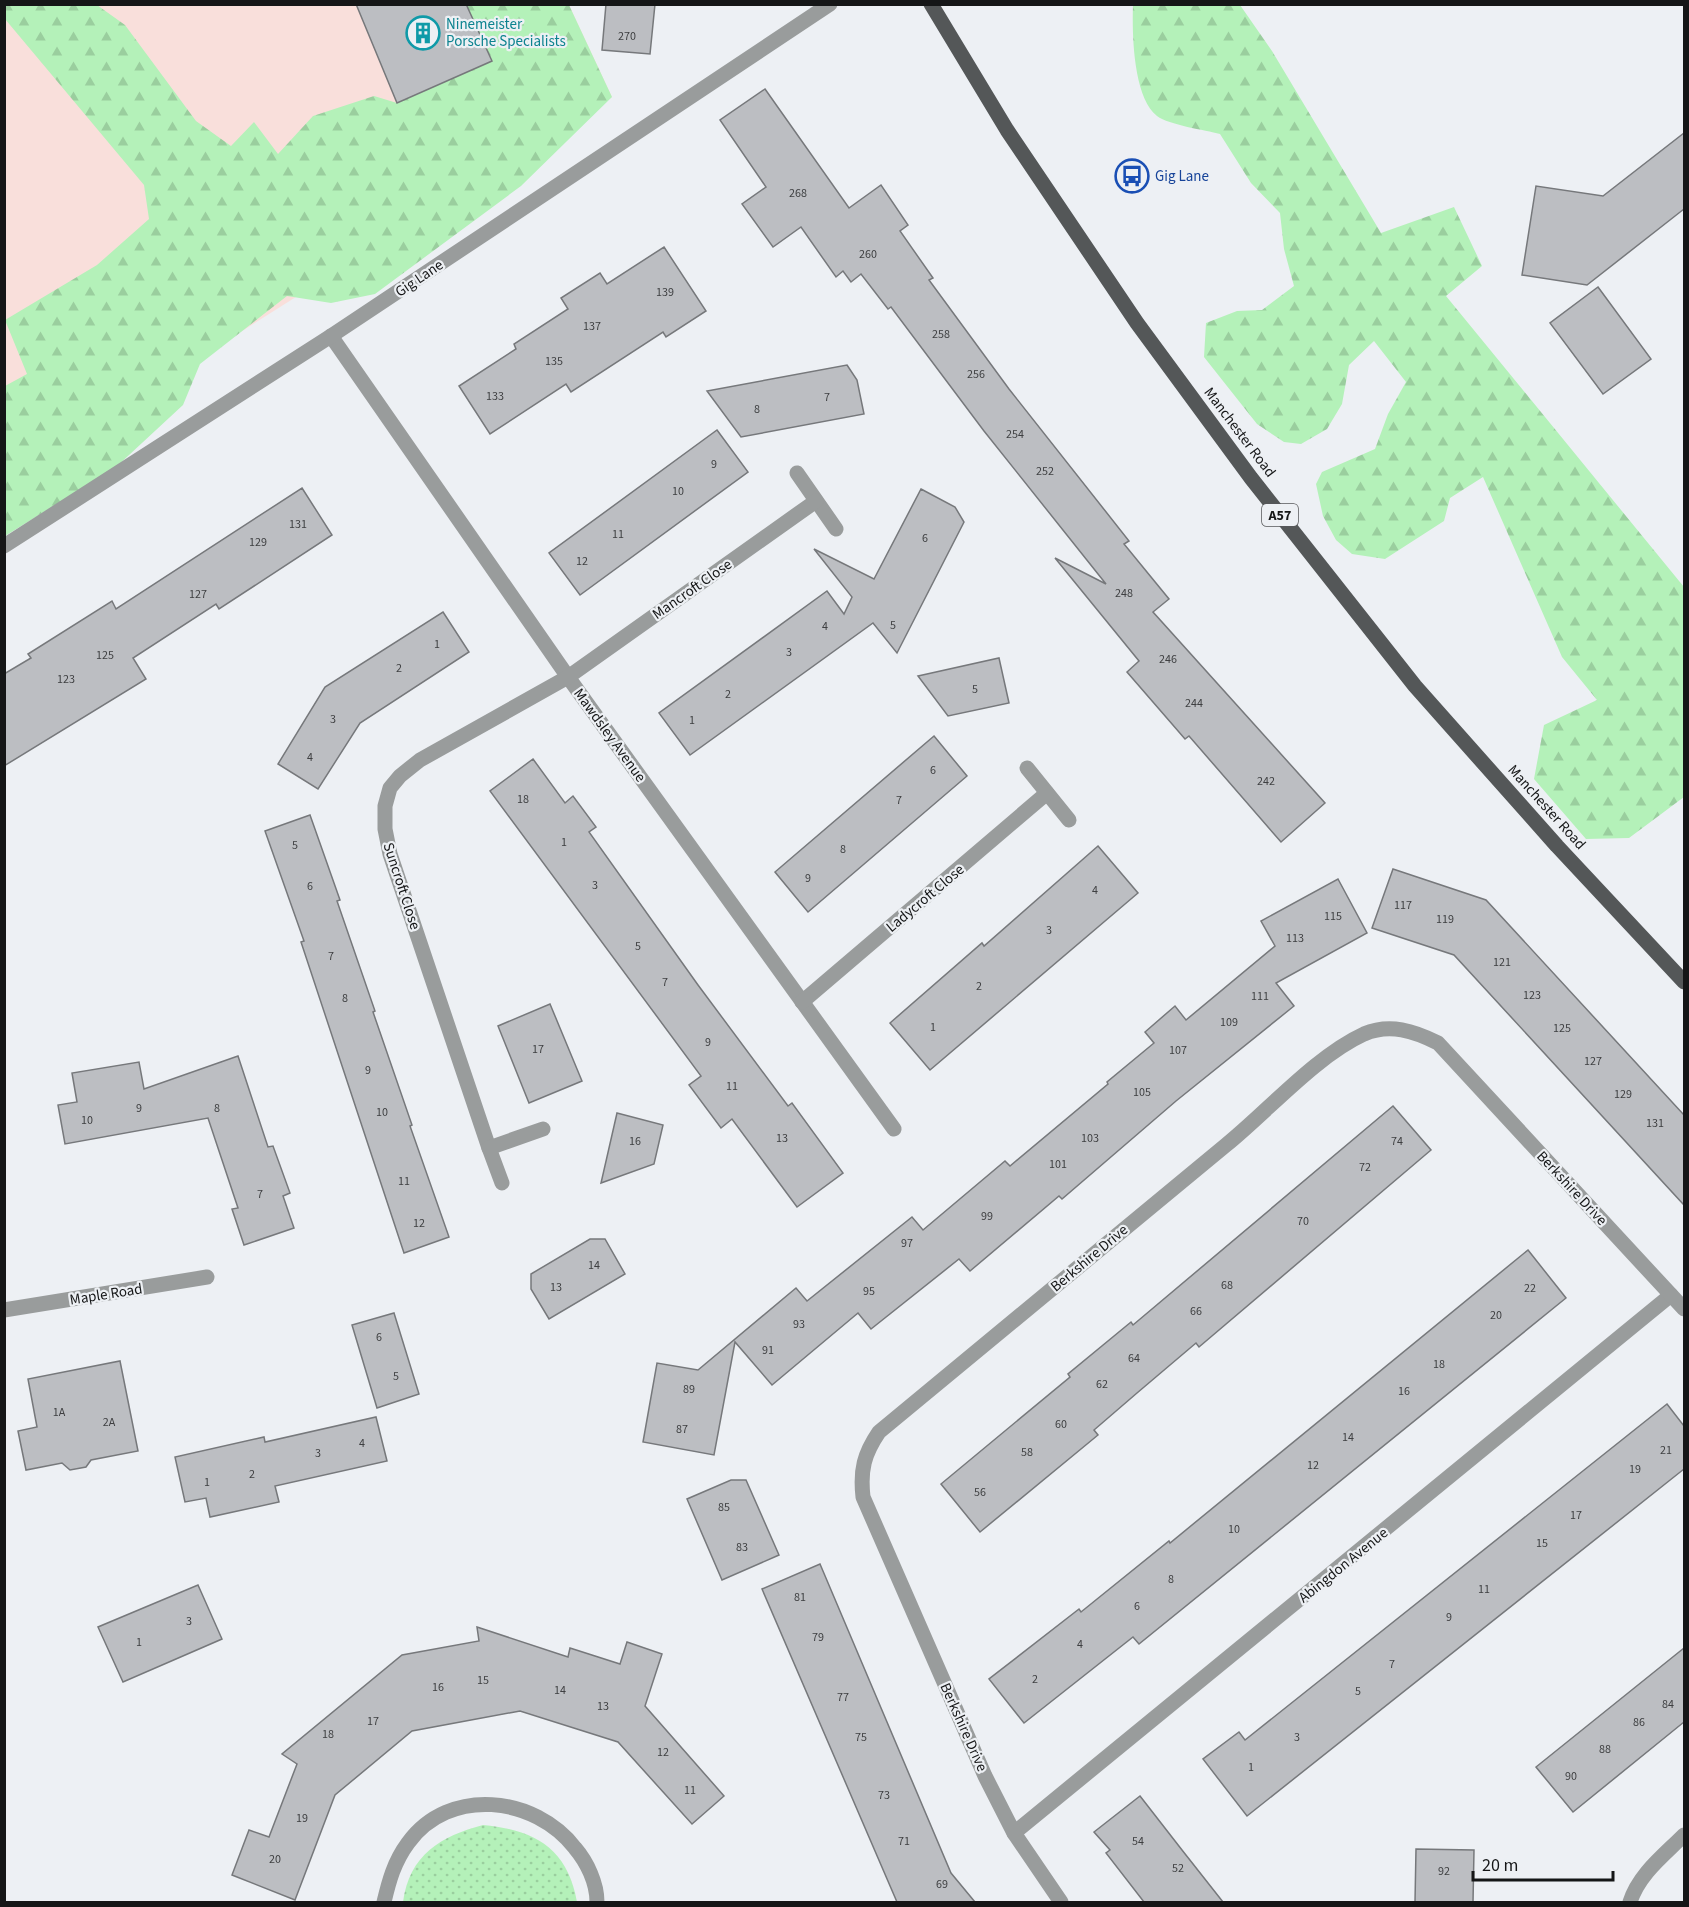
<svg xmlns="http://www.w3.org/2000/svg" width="1689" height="1907" viewBox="0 0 1689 1907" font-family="'Source Sans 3',sans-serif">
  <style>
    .industrial { fill: #f9dfdb }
    .grass { fill: url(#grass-dots) }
    .forest { fill: url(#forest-firs) }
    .building { fill: #bcbec2; stroke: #76787b; stroke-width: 1.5 }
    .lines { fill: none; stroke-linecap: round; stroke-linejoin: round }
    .minor { stroke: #999c9c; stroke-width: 15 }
    .tertiary { stroke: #999c9c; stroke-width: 15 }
    .primary { stroke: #545758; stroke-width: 15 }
    .labels { text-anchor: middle; stroke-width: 4.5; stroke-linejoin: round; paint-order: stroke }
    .number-label { font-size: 12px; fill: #3f4042 }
    .shield { fill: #edf0f4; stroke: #565759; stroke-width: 1.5 }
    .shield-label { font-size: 14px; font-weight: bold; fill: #151617 }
    .culture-label { font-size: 15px; fill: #0d838f; stroke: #edf0f4; text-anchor: start }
    .transit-label { font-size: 15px; fill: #164399; stroke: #edf0f4; text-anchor: start }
    .street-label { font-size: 15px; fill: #151617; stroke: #edf0f4 }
  </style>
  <defs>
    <pattern id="grass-dots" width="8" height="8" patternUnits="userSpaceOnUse" patternTransform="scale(1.5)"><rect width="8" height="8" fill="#b4f1b9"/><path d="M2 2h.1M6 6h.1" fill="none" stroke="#9ace9e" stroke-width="1.8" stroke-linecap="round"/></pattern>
    <pattern id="forest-firs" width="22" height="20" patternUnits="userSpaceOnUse" patternTransform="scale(1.5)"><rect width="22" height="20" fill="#b4f1b9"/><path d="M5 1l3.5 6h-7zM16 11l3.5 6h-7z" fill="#9ace9e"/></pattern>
  </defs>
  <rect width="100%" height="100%" fill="#edf0f4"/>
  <path class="industrial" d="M5 5H569L612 97 5 481Z"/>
  <path class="grass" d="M483 1825C535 1830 567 1848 577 1902H403C409 1855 441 1836 483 1825Z"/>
  <g class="forest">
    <path d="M5 5H97L125 25 196 121 231 146 254 122 278 154 313 116 374 96 397 103 466 5H569L612 97 521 186 375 294 331 303 287 296 200 364 183 405 115 468 5 536V386L27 374 5 320 97 265 149 219 144 185 5 19Z"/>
    <path d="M1133 5H1240L1272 51 1381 233 1454 207 1482 266 1446 296 1684 587V797L1629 838 1586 839 1534 779 1544 725 1597 700 1562 657 1483 477 1450 498 1444 521 1385 559 1352 554 1336 540 1323 516 1316 484 1322 472 1375 449 1388 414 1406 382 1374 341 1349 365 1342 404 1327 429 1301 444 1284 442 1257 424 1204 357 1206 323 1237 311 1262 310 1294 286 1284 249 1280 213 1251 183 1220 134C1205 130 1169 125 1157 116 1133 97 1132 33 1133 5Z"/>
  </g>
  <g class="building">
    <path d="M356 4H466L492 61 397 103Z"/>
    <path d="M606 4H655L650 54 602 50Z"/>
    <path d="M765 89 849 208 881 185 908 225 900 231 933 278 929 280 1009 389 1129 541 1124 544 1169 599 1153 612 1325 803 1281 842 1189 736 1185 739 1127 672 1139 661 1055 558 1106 584 984 431 891 307 888 309 861 274 851 282 843 271 836 277 801 227 773 247 742 204 766 187 720 120Z"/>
    <path d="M1684 133V209L1587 285 1522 275 1536 186 1603 196Z"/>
    <path d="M664 247 706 311 666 337 663 332 571 392 566 384 490 434 459 386 516 349 514 344 568 309 561 298 600 273 607 284Z"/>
    <path d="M1598 287 1651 359 1603 394 1550 323Z"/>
    <path d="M847 365 857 380 864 414 741 437 707 391Z"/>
    <path d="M717 430 748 472 580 595 549 553Z"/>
    <path d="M302 488 332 535 219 609 216 604 133 658 146 679 4 766V674L31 658 28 654 112 601 116 609Z"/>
    <path d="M921 489 955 507 964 522 897 653 873 623 690 755 659 713 827 591 844 614 852 597 814 549 874 579Z"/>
    <path d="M443 612 469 652 360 723 318 789 278 764 325 687Z"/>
    <path d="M999 658 1009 703 948 716 918 676Z"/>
    <path d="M934 736 967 776 808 912 775 872Z"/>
    <path d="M533 759 565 803 573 796 596 827 589 832 698 985 788 1106 792 1103 843 1173 797 1207 732 1119 721 1128 689 1085 701 1076 490 791Z"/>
    <path d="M310 815 340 900 337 901 375 1011 373 1012 412 1125 410 1126 449 1237 404 1253 301 942 304 941 265 831Z"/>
    <path d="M1098 846 1138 893 930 1070 890 1023 982 943 984 946Z"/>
    <path d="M1393 869 1486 900 1684 1115V1205L1454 955 1372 928Z"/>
    <path d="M1338 879 1367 933 1276 983 1294 1006 1176 1101 1062 1199 1059 1196 970 1271 959 1259 871 1329 858 1313 772 1385 735 1342 714 1455 643 1442 657 1363 698 1370 796 1288 807 1301 912 1217 923 1230 1005 1161 1010 1166 1108 1084 1107 1082 1154 1043 1145 1032 1175 1006 1186 1020 1275 946 1261 921Z"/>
    <path d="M550 1004 582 1081 529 1103 498 1026Z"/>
    <path d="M238 1056 268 1147 273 1146 290 1193 283 1196 294 1228 244 1245 232 1209 238 1208 208 1118 65 1144 58 1105 77 1102 72 1073 139 1062 144 1089Z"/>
    <path d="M1393 1106 1431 1150 1199 1347 1196 1343 1137 1393 1094 1430 1098 1435 980 1532 941 1484 1070 1377 1068 1374 1131 1322 1133 1325Z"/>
    <path d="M617 1113 663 1125 654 1164 601 1183Z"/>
    <path d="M590 1239H605L625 1274 549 1319 531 1289V1274Z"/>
    <path d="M1528 1250 1566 1298 1139 1644 1133 1637 1024 1723 989 1679 1079 1609 1081 1612 1169 1541 1170 1543Z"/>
    <path d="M394 1313 419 1394 377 1408 352 1325Z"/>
    <path d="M120 1361 138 1451 91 1460 86 1467 70 1470 62 1463 26 1470 18 1431 37 1427 28 1379Z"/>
    <path d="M1667 1404 1684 1426V1469L1247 1816 1203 1759 1239 1732 1245 1740Z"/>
    <path d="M376 1417 387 1461 275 1486 279 1502 210 1517 206 1498 185 1502 175 1457 264 1437 265 1442Z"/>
    <path d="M731 1480H746L779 1555 722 1580 687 1499Z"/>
    <path d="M820 1564 951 1873 975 1902H897L762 1589Z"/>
    <path d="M198 1585 222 1639 123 1682 98 1627Z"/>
    <path d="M477 1627 568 1657 570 1648 620 1664 627 1642 662 1654 645 1706 724 1796 692 1824 618 1742 520 1711 412 1731 335 1795 295 1900 232 1875 249 1830 269 1837 297 1764 282 1754 402 1655 479 1641Z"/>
    <path d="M1684 1648V1722L1573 1812 1536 1767Z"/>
    <path d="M1140 1796 1182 1850 1223 1902H1144L1106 1853 1110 1850 1094 1832Z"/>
    <path d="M1416 1849 1474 1850 1473 1902H1415Z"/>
  </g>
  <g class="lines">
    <g class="minor">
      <path d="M331 336 568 677 894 1129"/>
      <path d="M797 473 836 529"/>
      <path d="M1027 768 1069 820"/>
      <path d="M802 1002 1047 793"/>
      <path d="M489 1148 390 854 385 829V806L390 788 400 776 420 760 568 677 816 501"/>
      <path d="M502 1183 489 1148 543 1129"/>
      <path d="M4 1310 207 1277"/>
      <path d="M1014 1833 1671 1295"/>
      <path d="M384 1902C389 1881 394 1862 408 1843 449 1786 535 1796 575 1848 587 1862 597 1883 597 1902"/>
      <path d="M1061 1902 1014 1833 985 1776 863 1497C860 1470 864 1454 879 1432 995 1336 1111 1240 1226 1145 1268 1111 1316 1056 1364 1034 1390 1023 1414 1031 1438 1043L1684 1309"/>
      <path d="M1630 1902C1639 1874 1663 1856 1684 1835"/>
    </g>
    <path class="tertiary" d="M4 546 331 336 830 4"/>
    <path class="primary" d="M931 4 1007 130 1137 323 1251 478 1415 686 1557 846 1684 982"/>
  </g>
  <defs>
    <symbol id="building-ring" viewBox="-11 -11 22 22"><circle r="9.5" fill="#edf0f4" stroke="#0f9aa8" stroke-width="1.5"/><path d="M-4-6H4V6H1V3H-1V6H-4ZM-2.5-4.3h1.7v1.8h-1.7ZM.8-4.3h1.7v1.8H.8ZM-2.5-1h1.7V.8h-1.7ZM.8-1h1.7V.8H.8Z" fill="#0f9aa8"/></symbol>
    <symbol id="bus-ring" viewBox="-11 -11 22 22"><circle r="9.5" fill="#edf0f4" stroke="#1a4fb4" stroke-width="1.5"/><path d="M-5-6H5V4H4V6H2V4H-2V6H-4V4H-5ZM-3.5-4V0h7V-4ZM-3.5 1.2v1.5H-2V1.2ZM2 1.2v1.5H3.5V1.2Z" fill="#1a4fb4"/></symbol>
  </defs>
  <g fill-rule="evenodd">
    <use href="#building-ring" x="404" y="14" width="38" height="38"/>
    <use href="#bus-ring" x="1113" y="157" width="38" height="38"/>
  </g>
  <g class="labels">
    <g class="number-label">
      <text x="627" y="40">270</text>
      <text x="798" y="197">268</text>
      <text x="868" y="258">260</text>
      <text x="665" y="296">139</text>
      <text x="592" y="330">137</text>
      <text x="941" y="338">258</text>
      <text x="554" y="365">135</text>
      <text x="976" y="378">256</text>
      <text x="495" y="400">133</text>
      <text x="827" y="401">7</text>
      <text x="757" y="413">8</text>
      <text x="1015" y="438">254</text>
      <text x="714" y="468">9</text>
      <text x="1045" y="475">252</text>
      <text x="678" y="495">10</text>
      <text x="298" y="528">131</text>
      <text x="618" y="538">11</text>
      <text x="925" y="542">6</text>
      <text x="258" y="546">129</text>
      <text x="582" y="565">12</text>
      <text x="1124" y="597">248</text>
      <text x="198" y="598">127</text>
      <text x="893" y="629">5</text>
      <text x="825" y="630">4</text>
      <text x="437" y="648">1</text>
      <text x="789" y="656">3</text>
      <text x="105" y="659">125</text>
      <text x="1168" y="663">246</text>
      <text x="399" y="672">2</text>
      <text x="66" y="683">123</text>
      <text x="975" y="693">5</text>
      <text x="728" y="698">2</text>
      <text x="1194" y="707">244</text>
      <text x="333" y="723">3</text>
      <text x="692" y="724">1</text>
      <text x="310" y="761">4</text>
      <text x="933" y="774">6</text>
      <text x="1266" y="785">242</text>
      <text x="523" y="803">18</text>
      <text x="899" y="804">7</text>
      <text x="564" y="846">1</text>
      <text x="295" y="849">5</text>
      <text x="843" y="853">8</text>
      <text x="808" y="882">9</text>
      <text x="595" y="889">3</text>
      <text x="310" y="890">6</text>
      <text x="1095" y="894">4</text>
      <text x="1403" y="909">117</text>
      <text x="1333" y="920">115</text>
      <text x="1445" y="923">119</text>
      <text x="1049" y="934">3</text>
      <text x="1295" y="942">113</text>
      <text x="638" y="950">5</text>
      <text x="331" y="960">7</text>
      <text x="1502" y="966">121</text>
      <text x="665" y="986">7</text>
      <text x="979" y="990">2</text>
      <text x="1532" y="999">123</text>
      <text x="1260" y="1000">111</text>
      <text x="345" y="1002">8</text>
      <text x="1229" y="1026">109</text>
      <text x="933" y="1031">1</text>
      <text x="1562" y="1032">125</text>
      <text x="708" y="1046">9</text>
      <text x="538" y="1053">17</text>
      <text x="1178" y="1054">107</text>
      <text x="1593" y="1065">127</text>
      <text x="368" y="1074">9</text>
      <text x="732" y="1090">11</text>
      <text x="1142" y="1096">105</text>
      <text x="1623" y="1098">129</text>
      <text x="139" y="1112">9</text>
      <text x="217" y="1112">8</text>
      <text x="382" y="1116">10</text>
      <text x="87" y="1124">10</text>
      <text x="1655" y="1127">131</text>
      <text x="782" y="1142">13</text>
      <text x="1090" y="1142">103</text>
      <text x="635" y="1145">16</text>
      <text x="1397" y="1145">74</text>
      <text x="1058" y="1168">101</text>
      <text x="1365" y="1171">72</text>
      <text x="404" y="1185">11</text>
      <text x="260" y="1198">7</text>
      <text x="987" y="1220">99</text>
      <text x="1303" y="1225">70</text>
      <text x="419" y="1227">12</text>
      <text x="907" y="1247">97</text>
      <text x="594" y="1269">14</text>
      <text x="1227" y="1289">68</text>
      <text x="556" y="1291">13</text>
      <text x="1530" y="1292">22</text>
      <text x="869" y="1295">95</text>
      <text x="1196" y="1315">66</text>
      <text x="1496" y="1319">20</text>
      <text x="799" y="1328">93</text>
      <text x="379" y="1341">6</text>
      <text x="768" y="1354">91</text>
      <text x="1134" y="1362">64</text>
      <text x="1439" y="1368">18</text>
      <text x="396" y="1380">5</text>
      <text x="1102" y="1388">62</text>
      <text x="689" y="1393">89</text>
      <text x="1404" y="1395">16</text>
      <text x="59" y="1416">1A</text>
      <text x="109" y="1426">2A</text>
      <text x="1061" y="1428">60</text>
      <text x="682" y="1433">87</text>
      <text x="1348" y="1441">14</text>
      <text x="362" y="1447">4</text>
      <text x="1666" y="1454">21</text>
      <text x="1027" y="1456">58</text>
      <text x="318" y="1457">3</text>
      <text x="1313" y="1469">12</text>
      <text x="1635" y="1473">19</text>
      <text x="252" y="1478">2</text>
      <text x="207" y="1486">1</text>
      <text x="980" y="1496">56</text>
      <text x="724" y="1511">85</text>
      <text x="1576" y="1519">17</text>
      <text x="1234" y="1533">10</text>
      <text x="1542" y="1547">15</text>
      <text x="742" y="1551">83</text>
      <text x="1171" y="1583">8</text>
      <text x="1484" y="1593">11</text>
      <text x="800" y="1601">81</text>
      <text x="1137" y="1610">6</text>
      <text x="1449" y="1621">9</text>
      <text x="189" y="1625">3</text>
      <text x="818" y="1641">79</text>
      <text x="139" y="1646">1</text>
      <text x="1080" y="1648">4</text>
      <text x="1392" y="1668">7</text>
      <text x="1035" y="1683">2</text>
      <text x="483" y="1684">15</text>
      <text x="438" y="1691">16</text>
      <text x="560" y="1694">14</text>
      <text x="1358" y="1695">5</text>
      <text x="843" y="1701">77</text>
      <text x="1668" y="1708">84</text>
      <text x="603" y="1710">13</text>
      <text x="373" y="1725">17</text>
      <text x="1639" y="1726">86</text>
      <text x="328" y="1738">18</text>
      <text x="861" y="1741">75</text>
      <text x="1297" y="1741">3</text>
      <text x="1605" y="1753">88</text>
      <text x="663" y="1756">12</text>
      <text x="1251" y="1771">1</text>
      <text x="1571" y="1780">90</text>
      <text x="690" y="1794">11</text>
      <text x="884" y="1799">73</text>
      <text x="302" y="1822">19</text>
      <text x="904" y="1845">71</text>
      <text x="1138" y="1845">54</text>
      <text x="275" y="1863">20</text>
      <text x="1178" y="1872">52</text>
      <text x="1444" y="1875">92</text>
      <text x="942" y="1888">69</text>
    </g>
    <rect class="shield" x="1262" y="504" width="36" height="22" rx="4.5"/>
    <g class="shield-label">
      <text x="1280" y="520">A57</text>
    </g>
    <g class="culture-label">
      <text x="446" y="29">Ninemeister<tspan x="446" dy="17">Porsche Specialists</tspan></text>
    </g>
    <g class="transit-label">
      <text x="1155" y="181">Gig Lane</text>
    </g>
    <g class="street-label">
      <text transform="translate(419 278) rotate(-34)" y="5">Gig Lane</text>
      <text transform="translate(1240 432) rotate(53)" y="5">Manchester Road</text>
      <text transform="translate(692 589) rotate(-35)" y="5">Mancroft Close</text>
      <text transform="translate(610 735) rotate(54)" y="5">Mawdsley Avenue</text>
      <text transform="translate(1547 807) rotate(48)" y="5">Manchester Road</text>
      <text transform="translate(402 886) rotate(72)" y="5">Suncroft Close</text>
      <text transform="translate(925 898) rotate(-40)" y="5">Ladycroft Close</text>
      <text transform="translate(1572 1188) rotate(47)" y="5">Berkshire Drive</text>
      <text transform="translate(1089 1258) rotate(-40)" y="5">Berkshire Drive</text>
      <text transform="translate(106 1294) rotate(-9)" y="5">Maple Road</text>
      <text transform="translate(1343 1565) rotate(-39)" y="5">Abingdon Avenue</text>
      <text transform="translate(964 1727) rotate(66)" y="5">Berkshire Drive</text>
    </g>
  </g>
  <rect width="1689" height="1907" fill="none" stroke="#151617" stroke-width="12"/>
  <path d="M1473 1871v9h140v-9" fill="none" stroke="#151617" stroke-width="3"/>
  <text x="1482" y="1871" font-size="18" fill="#151617" stroke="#edf0f4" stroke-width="4.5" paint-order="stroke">20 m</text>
</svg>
